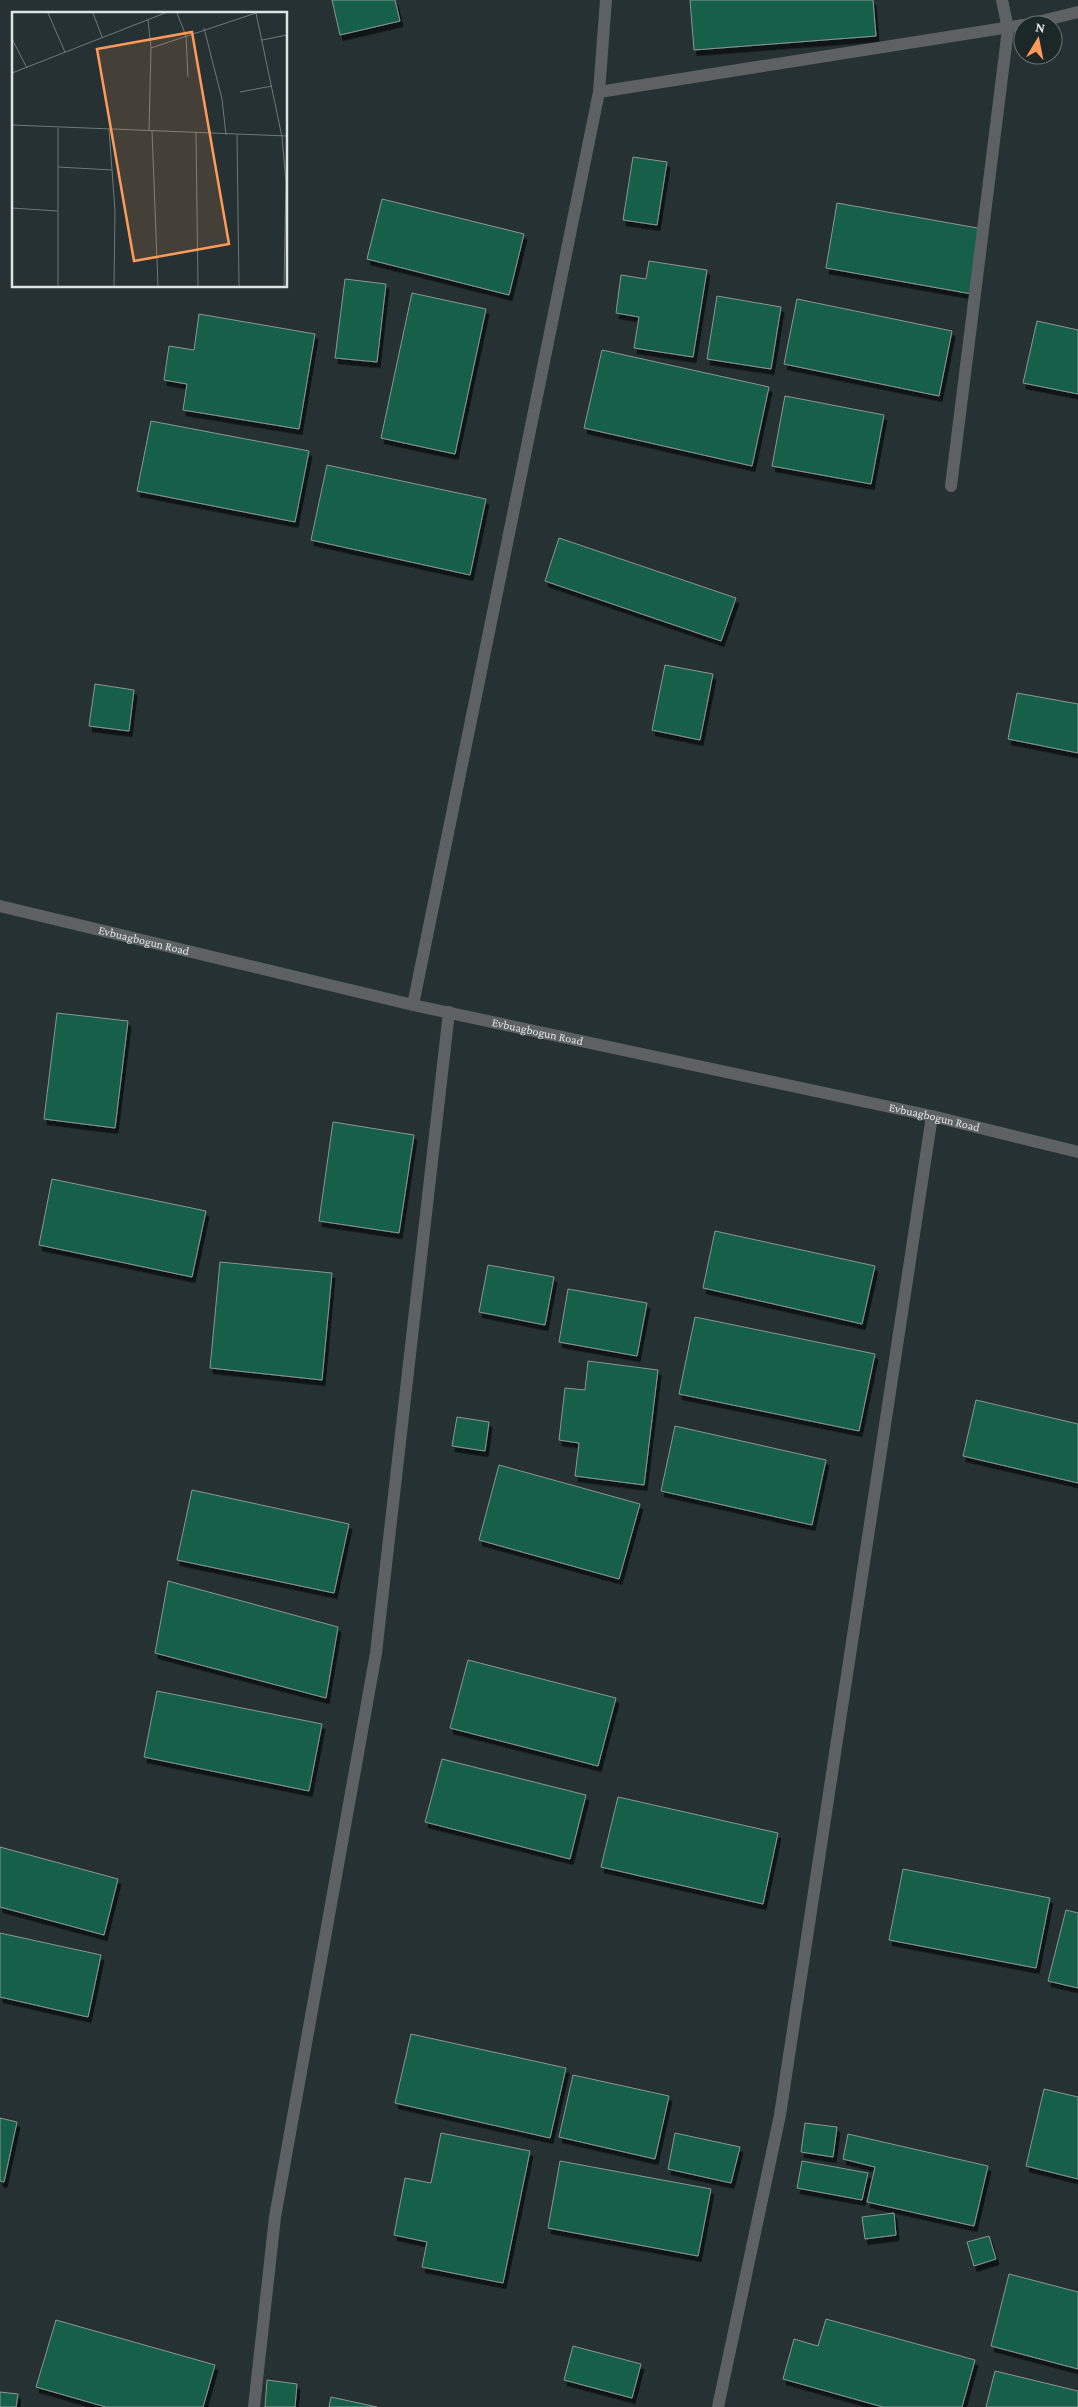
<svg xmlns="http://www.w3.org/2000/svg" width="1078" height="2407" viewBox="0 0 1078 2407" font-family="'Crimson Pro',serif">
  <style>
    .building { fill: #125e49; stroke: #8b9792; filter: url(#shadow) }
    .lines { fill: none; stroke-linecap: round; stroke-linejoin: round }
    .minor { stroke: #5d6164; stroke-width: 12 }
    .labels { text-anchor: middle; stroke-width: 5; stroke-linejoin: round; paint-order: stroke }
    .street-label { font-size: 12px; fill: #dde4e4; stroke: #1c2728 }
    .inset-road { fill: none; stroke: #6f7979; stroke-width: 1 }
    .view { fill: #ff9b5a; fill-opacity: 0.15; stroke: #ff9b5a; stroke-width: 2.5 }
    .inset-edge { fill: none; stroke: #dde4e4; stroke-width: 2.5 }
  </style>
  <defs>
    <filter id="shadow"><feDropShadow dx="3" dy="5.5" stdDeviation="0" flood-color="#0009"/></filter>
  </defs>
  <rect width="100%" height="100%" fill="#253132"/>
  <g class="building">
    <path d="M332 0H395L400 21 340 35Z"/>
    <path d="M690 0H873L876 36 694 50Z"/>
    <path d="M633 157 667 162 657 225 623 220Z"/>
    <path d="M382 199 524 234 509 295 367 259Z"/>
    <path d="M837 203 983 229 972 294 826 268Z"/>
    <path d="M649 261 707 270 693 357 634 348 639 317 616 313 621 275 646 279Z"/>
    <path d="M345 279 386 284 377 362 335 358Z"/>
    <path d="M412 293 486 309 455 454 381 438Z"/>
    <path d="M717 296 781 307 771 369 707 359Z"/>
    <path d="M797 299 952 331 939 396 784 364Z"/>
    <path d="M199 314 315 334 299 429 183 410 187 384 164 380 169 346 194 350Z"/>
    <path d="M1037 321 1078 330V394L1023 383Z"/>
    <path d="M602 350 769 387 752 466 584 428Z"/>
    <path d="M785 396 884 415 871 484 772 466Z"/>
    <path d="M151 421 309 451 295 522 137 491Z"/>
    <path d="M327 465 486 499 470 575 311 540Z"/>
    <path d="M559 538 736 598 721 641 545 581Z"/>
    <path d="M665 665 713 674 700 740 652 730Z"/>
    <path d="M95 684 134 690 129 731 89 726Z"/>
    <path d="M1017 693 1078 704V753L1008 739Z"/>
    <path d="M57 1013 128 1021 115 1128 44 1119Z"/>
    <path d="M333 1122 414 1135 399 1233 319 1221Z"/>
    <path d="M52 1179 206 1211 192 1277 39 1245Z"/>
    <path d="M715 1231 875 1266 862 1324 703 1288Z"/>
    <path d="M220 1262 332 1273 322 1380 210 1368Z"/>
    <path d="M488 1265 554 1277 545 1325 479 1312Z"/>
    <path d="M568 1289 647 1303 637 1356 559 1342Z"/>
    <path d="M695 1317 875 1354 859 1431 679 1394Z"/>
    <path d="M588 1361 658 1370 644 1485 575 1476 579 1443 559 1440 565 1388 585 1390Z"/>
    <path d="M976 1400 1078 1424V1483L963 1456Z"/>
    <path d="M457 1417 489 1422 485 1451 452 1446Z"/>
    <path d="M675 1426 826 1460 812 1525 661 1491Z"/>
    <path d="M499 1465 640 1504 619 1579 479 1540Z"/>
    <path d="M192 1490 349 1524 334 1593 177 1560Z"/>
    <path d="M168 1581 338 1627 326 1698 155 1653Z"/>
    <path d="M468 1660 616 1698 598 1766 450 1728Z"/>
    <path d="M157 1691 322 1724 309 1791 144 1757Z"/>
    <path d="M442 1759 586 1795 570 1859 425 1822Z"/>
    <path d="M618 1797 778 1833 763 1904 601 1867Z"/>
    <path d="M0 1847 118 1879 104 1935 0 1907Z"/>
    <path d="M903 1869 1050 1898 1036 1968 889 1940Z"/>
    <path d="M1066 1910 1078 1913V1988L1048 1981Z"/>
    <path d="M0 1933 101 1955 88 2017 0 1997Z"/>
    <path d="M411 2034 566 2068 550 2138 395 2103Z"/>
    <path d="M573 2075 669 2096 655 2159 559 2137Z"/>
    <path d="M1044 2089 1078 2097V2179L1026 2166Z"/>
    <path d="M0 2118 17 2122 4 2182 0 2181Z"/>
    <path d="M805 2123 837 2127 833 2157 801 2152Z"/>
    <path d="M441 2133 530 2151 503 2283 422 2267 427 2242 394 2235 405 2178 431 2183Z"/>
    <path d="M675 2133 740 2147 731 2183 668 2169Z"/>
    <path d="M848 2134 988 2166 974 2226 867 2202 875 2167 843 2159Z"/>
    <path d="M560 2161 711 2189 698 2256 548 2228Z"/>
    <path d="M802 2161 868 2173 862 2200 797 2188Z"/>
    <path d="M894 2213 896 2235 865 2239 862 2217Z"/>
    <path d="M989 2236 996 2259 974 2266 967 2242Z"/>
    <path d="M1009 2274 1078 2292V2369L991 2346Z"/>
    <path d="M826 2319 975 2360 962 2407H883L783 2379 794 2339 818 2346Z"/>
    <path d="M56 2320 215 2365 203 2407H106L36 2387Z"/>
    <path d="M573 2346 641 2364 632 2398 564 2380Z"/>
    <path d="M995 2371 1078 2391V2407H986Z"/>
    <path d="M267 2380 297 2384 295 2407H265Z"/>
    <path d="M0 2392 18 2394 16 2407H0Z"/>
    <path d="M331 2397 377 2407H329Z"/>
  </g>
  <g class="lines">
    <g class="minor">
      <path d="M1025 25 1078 12"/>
      <path d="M599 92 1023 25"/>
      <path d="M951 486 1008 29 1002 0"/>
      <path id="s1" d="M0 906 413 1005 932 1116 1078 1152"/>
      <path d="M413 1005 599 92 606 0"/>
      <path d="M254 2407 275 2217 376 1653 449 1012"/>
      <path d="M718 2407 780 2115 932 1116"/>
    </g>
  </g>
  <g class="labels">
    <g class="street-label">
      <text dy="4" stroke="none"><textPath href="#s1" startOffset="148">Evbuagbogun Road</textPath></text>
      <text dy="4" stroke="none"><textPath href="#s1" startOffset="552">Evbuagbogun Road</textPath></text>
      <text dy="4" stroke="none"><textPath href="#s1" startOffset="958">Evbuagbogun Road</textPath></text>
    </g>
  </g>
  <g transform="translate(12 12)">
    <rect width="275" height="275" fill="#253132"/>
    <path class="inset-road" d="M36 1 53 40M81 1 90 25M165 1 174 24 176 65M244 1 270 125 274 170 272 274M136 8 139 36 137 119M192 16 210 87 214 123M0 27 15 56M250 28 275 23M139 36 244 1M0 61 153 1M228 80 260 74M0 113 275 124M97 117 103 199 102 274M140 119 146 274M184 121 186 274M225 123 227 274M46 155 100 158M0 196 45 199M46 274V116"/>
    <path class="view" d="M180 20 217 232 122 249 85 37Z"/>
    <rect width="275" height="275" class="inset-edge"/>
  </g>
  <g transform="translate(1038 40) rotate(10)"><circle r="24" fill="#1c2728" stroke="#697373"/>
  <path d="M0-4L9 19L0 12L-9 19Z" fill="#ff9b5a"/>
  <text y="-8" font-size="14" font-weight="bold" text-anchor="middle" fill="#dde4e4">N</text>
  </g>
</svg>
